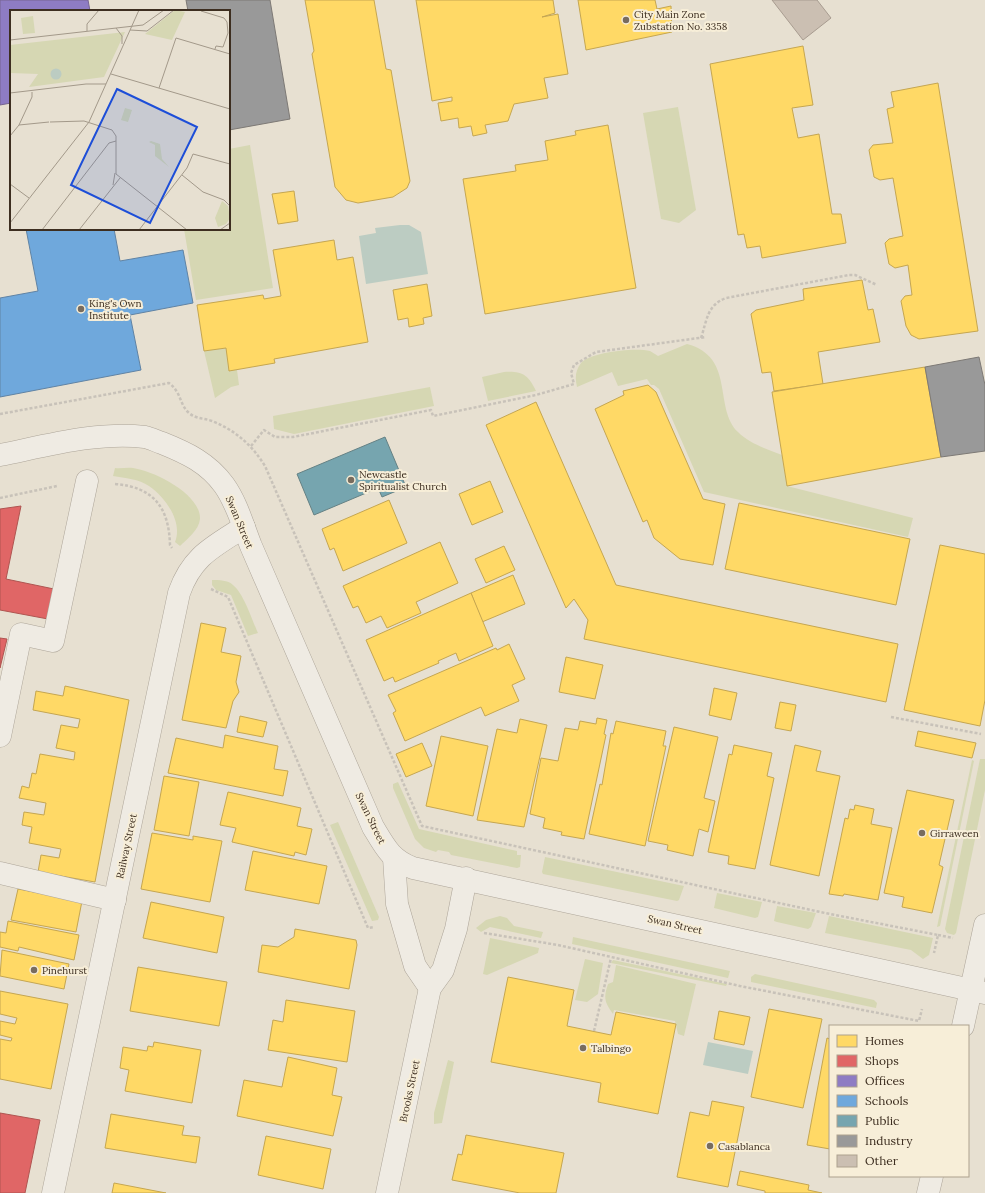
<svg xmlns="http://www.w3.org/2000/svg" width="985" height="1193" viewBox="0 0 985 1193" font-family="Lora,serif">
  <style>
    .green { fill: #d6d7b3 }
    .water { fill: #bcccc2 }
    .homes { fill: #ffd966; stroke: #c5a651 }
    .shops { fill: #e06666; stroke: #af5551 }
    .offices { fill: #8e7cc3; stroke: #766592 }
    .schools { fill: #6fa8dc; stroke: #6083a4 }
    .public { fill: #76a5af; stroke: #658184 }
    .industry { fill: #999; stroke: #7d7975 }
    .building { fill: #cbbfb2; stroke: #a89c90 }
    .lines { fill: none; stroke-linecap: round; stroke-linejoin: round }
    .minor-casing { stroke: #ada599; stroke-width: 23 }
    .path { stroke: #c8c2b9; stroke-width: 2.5; stroke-dasharray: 3 2; stroke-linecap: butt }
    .minor { stroke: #efebe3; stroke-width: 22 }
    .poi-dot { fill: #786c5e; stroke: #f7eed8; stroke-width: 1.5 }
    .labels { text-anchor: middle; stroke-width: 4; stroke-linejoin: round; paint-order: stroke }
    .poi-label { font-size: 10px; fill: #3d2e20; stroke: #f7eed8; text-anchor: start }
    .street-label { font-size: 10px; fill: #3d2e20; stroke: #f7eed8 }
    .inset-road { fill: none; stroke: #a3998a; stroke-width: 1 }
    .view { fill: #1d4ed8; fill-opacity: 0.15; stroke: #1d4ed8; stroke-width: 2 }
    .inset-edge { fill: none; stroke: #3d2e20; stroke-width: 2 }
  </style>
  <rect width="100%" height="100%" fill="#e7e0d1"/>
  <g class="green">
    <path d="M678 107 696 210 679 223 661 219 643 113Z"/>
    <path d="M250 145 273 288 196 300 184 229H229V149Z"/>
    <path d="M687 344C736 357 713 408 738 432 750 444 767 449 782 455L787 486 913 518 908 537 704 492 659 389 654 385H651L647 379 618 386 612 372 577 387C575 378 575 371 581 363 590 352 636 347 650 351 652 352 655 354 658 356Z"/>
    <path d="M226 348 229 370H237L239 385 231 387 215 398 204 351Z"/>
    <path d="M504 372C523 371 528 375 536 391L488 401 482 377Z"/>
    <path d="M430 387 434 406 294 434 274 429 273 416Z"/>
    <path d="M115 468C121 469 127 467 133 468 154 471 201 494 200 519 199 530 187 539 180 546L175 542C183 522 166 498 149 486 139 479 125 478 113 476Z"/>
    <path d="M212 580C219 580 228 580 233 585 244 594 252 620 258 633L248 636 231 595 216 590 212 585Z"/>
    <path d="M980 759H985V790L956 933 954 935 947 933 945 929Z"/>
    <path d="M972 760 974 761 940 926 937 927Z"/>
    <path d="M398 782 419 829 517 851V855H521L520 867 517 868 451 855 449 852 438 850 436 852 424 848 415 839 393 788V784Z"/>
    <path d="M338 822 379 917 378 920 372 921 330 825Z"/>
    <path d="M545 857 684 886 679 900 677 901 543 874 542 872Z"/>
    <path d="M717 893 762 902 758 917 755 918 714 908Z"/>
    <path d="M777 906 816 913 811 927 808 929 777 922 774 921Z"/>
    <path d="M500 916 507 918 514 926 543 932 541 938 490 927 481 932 476 928 486 920Z"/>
    <path d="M829 916 933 938 929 955 923 959 911 950 825 933Z"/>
    <path d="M573 937 730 971 728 978 572 944Z"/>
    <path d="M490 938 539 948 538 953 487 975 483 974Z"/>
    <path d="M585 959 603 963 598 994 587 1002 575 1000Z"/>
    <path d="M613 960 727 984 726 986 611 963Z"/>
    <path d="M616 965 696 984 684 1036 678 1034 675 1021 614 1010 613 1014C605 1002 603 999 608 984L613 982Z"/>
    <path d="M755 974 874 1000 877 1003 876 1008 751 982V977Z"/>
    <path d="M448 1060 454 1062 442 1123 434 1124V1113Z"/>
  </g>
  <g class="water">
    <path d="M400 225H409L421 232 428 274 366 284 359 236 376 233 375 228Z"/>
    <path d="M708 1042 753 1051 748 1074 703 1065Z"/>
  </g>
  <g class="homes">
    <path d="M305 0H374L386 69 391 70 410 181 407 188 393 197 358 203 346 200 335 187 312 54 314 51Z"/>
    <path d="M416 0H553L555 13 542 17 558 14 568 74 544 78 548 98 514 104 508 121 485 125 487 133 473 136 471 126 459 128 458 118 441 121 438 103 452 101V97L432 101Z"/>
    <path d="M578 0H655L657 9 671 6 672 32 586 50Z"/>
    <path d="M803 46 813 105 792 108 798 138 819 134 832 214H841L846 243 762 258 760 246 747 248 744 234 738 235 710 64Z"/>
    <path d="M938 83 978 331 919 339 911 335 906 326 901 301 905 296 912 295 908 265 895 268 889 264 885 243 889 239 903 236 893 178 880 180 874 177 869 150 873 145 893 143 887 109 894 107 891 92Z"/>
    <path d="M608 125 636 288 485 314 463 179 516 171 515 165 548 160 545 141 576 135 575 131Z"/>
    <path d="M294 191 298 221 278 224 272 194Z"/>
    <path d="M334 240 337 260 353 257 368 342 274 359 275 363 229 371 226 348 204 351 197 305 263 295 264 299 281 296 273 250Z"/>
    <path d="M862 280 868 310 873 309 880 342 818 352 823 384 774 391 771 372 762 373 751 314 756 310 804 300 803 289Z"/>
    <path d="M427 284 432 316 423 318 424 324 409 327 408 318 398 320 393 290Z"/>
    <path d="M925 367 941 457 787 486 772 392Z"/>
    <path d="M648 385 656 392 703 499 725 504 713 565 680 559 654 538 647 520 643 522 595 409 624 395 623 391Z"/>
    <path d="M536 402 616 585 898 644 886 702 584 639 588 620 574 599 566 608 486 425Z"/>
    <path d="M490 481 503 512 472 525 459 494Z"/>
    <path d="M389 500 407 543 343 571 334 548 330 550 322 529Z"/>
    <path d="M739 503 910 539 896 605 725 569Z"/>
    <path d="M440 542 458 583 416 602 421 613 387 628 381 616 366 623 358 606 353 608 343 586Z"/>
    <path d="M940 545 985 554V700L980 726 904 710Z"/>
    <path d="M504 546 515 570 486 583 475 559Z"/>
    <path d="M513 575 525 604 482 622 471 593Z"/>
    <path d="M471 593 493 646 459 661 456 653 438 661 439 663 395 682 393 677 384 681 366 640Z"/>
    <path d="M201 623 226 628 221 652 241 656 236 682 239 692 233 701 226 728 182 720Z"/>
    <path d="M509 644 525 679 512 685 519 701 485 716 481 707 405 741 393 713 396 711 388 695 496 648 497 650Z"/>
    <path d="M566 657 603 665 595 699 559 692Z"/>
    <path d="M65 686 129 700 95 882 38 872 41 855 59 858 61 849 29 843 32 827 22 825 24 812 44 815 46 803 19 798 22 786 29 788 32 773 36 774 40 754 74 760 75 752 56 748 61 725 78 728 80 719 33 710 36 691 63 696Z"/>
    <path d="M714 688 737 693 731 720 709 715Z"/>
    <path d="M780 702 796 705 791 731 775 728Z"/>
    <path d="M240 716 267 722 263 737 237 732Z"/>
    <path d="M597 718 607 720 604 734 606 735 584 839 561 835 562 832 543 828 545 818 530 814 541 758 558 761 565 728 578 730 580 721 596 724Z"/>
    <path d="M520 719 547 725 524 827 477 820 497 729 517 733Z"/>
    <path d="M616 721 666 731 663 746H666L645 846 589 834 600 784 602 785 611 733 613 734Z"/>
    <path d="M674 727 718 737 704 798 715 801 708 832 699 829 693 856 667 850 668 845 648 841Z"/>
    <path d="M918 731 976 743 972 758 915 746Z"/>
    <path d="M225 735 278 746 274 769 288 771 283 796 168 773 176 738 223 748Z"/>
    <path d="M441 736 488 746 473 816 426 806Z"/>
    <path d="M422 743 432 766 406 777 396 754Z"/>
    <path d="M734 745 772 753 767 776 774 778 755 869 728 864 729 856 708 852 729 754 732 755Z"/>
    <path d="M795 745 821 751 816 771 840 776 819 876 770 865Z"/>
    <path d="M164 776 199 782 189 836 154 830Z"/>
    <path d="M907 790 954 800 939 865 943 867 932 913 902 907 904 897 884 893Z"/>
    <path d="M228 792 301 808 297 826 312 829 306 855 295 852 294 856 232 842 236 828 220 825Z"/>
    <path d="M855 805 874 809 871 824 892 828 878 900 844 894 843 896 829 894 845 818 848 819 850 809 854 810Z"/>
    <path d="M152 833 193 840V836L222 841 210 902 141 889Z"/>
    <path d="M253 851 327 866 319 904 245 890Z"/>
    <path d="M18 889 82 901 76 932 11 920Z"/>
    <path d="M151 902 224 917 217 953 143 938Z"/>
    <path d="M8 921 79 935 74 960 19 947 18 951 0 947V932L6 933Z"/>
    <path d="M295 929 356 940 357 945 349 989 258 972 262 945 278 947 294 937Z"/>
    <path d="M2 950 69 964 64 989 0 976Z"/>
    <path d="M138 967 227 982 219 1026 130 1011Z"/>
    <path d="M508 977 574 990 567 1026 611 1035 616 1012 676 1024 658 1114 598 1102 601 1083 491 1062Z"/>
    <path d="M0 991 68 1004 51 1089 0 1079V1039L11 1041 12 1038 0 1035V1021L15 1024 17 1018 0 1014Z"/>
    <path d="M286 1000 355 1011 347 1062 268 1050 273 1020 283 1022Z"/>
    <path d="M769 1009 822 1019 803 1108 751 1097Z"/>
    <path d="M719 1011 750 1017 744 1045 714 1039Z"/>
    <path d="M827 1038 830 1039V1149L807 1145Z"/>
    <path d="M154 1042 201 1050 192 1103 125 1091 129 1070 120 1068 123 1047 147 1051 148 1046 153 1047Z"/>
    <path d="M288 1057 337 1068 332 1095 342 1097 333 1136 237 1116 244 1080 282 1087Z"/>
    <path d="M712 1101 744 1107 728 1187 677 1177 690 1112 709 1116Z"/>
    <path d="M111 1114 184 1126 182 1135 200 1137 196 1163 105 1148Z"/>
    <path d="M466 1135 564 1153 556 1193H520L452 1180 458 1154 462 1155Z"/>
    <path d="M266 1136 331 1149 323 1189 258 1175Z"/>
    <path d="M740 1171 809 1185 808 1190 822 1193H765V1191L737 1185Z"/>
    <path d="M114 1183 166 1193H112Z"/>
  </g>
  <g class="shops">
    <path d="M21 506 6 579 54 589 48 619 0 610V509Z"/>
    <path d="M0 638 7 639 0 668Z"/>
    <path d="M0 1113 40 1120 25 1193H0Z"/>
  </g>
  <path class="offices" d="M0 0H88L90 11H11V103L0 105Z"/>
  <path class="schools" d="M26 229H114L120 261 183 250 193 303 130 315 141 370 0 397V298L38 291Z"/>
  <path class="public" d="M385 437 406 487 382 497 378 488 314 515 297 474Z"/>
  <g class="industry">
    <path d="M186 0H270L290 119 229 130V11H188Z"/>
    <path d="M979 357 985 385V451L941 457 925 367Z"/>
  </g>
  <path class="building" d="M772 0H817L831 18 803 40Z"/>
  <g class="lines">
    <defs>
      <g id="minor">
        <path d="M0 455C45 446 99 431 145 437 150 438 156 441 162 443 187 453 208 463 224 485 237 503 243 526 251 546L373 827C385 847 391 860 413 868L985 993"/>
        <path d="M0 736 21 634 53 641 87 481"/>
        <path d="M394 858 397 904 415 966 430 988"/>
        <path d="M0 873 115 900"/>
        <path d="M963 1026 985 925"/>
        <path d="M53 1193 179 593C192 556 213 547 244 527"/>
        <path d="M387 1193 430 988 443 970 456 929 466 878"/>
        <path d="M928 1193 932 1176"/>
      </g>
    </defs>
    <use href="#minor" class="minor-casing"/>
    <g class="path">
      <path d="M701 338C707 320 707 305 726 298L849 275H855L877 285"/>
      <path d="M0 414 169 383C182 393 179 404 189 413 196 419 204 418 212 421 235 430 252 445 265 466L422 826 825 913 938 935 934 953"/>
      <path d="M251 446 264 430 275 437H293L431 410 433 416 536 395 574 384 571 373 574 365 596 352 706 337"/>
      <path d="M115 484C154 487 169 508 170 545L172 548"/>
      <path d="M0 498 57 486"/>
      <path d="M211 589 228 597 368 928 374 927"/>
      <path d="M891 717 981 734"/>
      <path d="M484 933 558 945 740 986 919 1021 922 1009"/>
      <path d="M938 935 953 938"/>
      <path d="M594 1031 611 958"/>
    </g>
    <use href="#minor" class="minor"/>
  </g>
  <g class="poi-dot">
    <circle cx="626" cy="20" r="4"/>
    <circle cx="81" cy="309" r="4"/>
    <circle cx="351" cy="480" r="4"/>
    <circle cx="922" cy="833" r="4"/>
    <circle cx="34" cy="970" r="4"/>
    <circle cx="583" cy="1048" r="4"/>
    <circle cx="710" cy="1146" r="4"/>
  </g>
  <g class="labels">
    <g class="poi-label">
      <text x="634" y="18">City Main Zone<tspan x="634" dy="12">Zubstation No. 3358</tspan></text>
      <text x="89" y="307">King's Own<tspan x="89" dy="12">Institute</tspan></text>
      <text x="359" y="478">Newcastle<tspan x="359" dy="12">Spiritualist Church</tspan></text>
      <text x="930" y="837">Girraween</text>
      <text x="42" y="974">Pinehurst</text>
      <text x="591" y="1052">Talbingo</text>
      <text x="718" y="1150">Casablanca</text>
    </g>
    <g class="street-label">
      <text transform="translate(240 522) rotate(67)" y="4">Swan Street</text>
      <text transform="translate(371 818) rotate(64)" y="4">Swan Street</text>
      <text transform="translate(126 846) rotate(-78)" y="4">Railway Street</text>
      <text transform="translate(675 924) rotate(13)" y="4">Swan Street</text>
      <text transform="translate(409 1091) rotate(-78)" y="4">Brooks Street</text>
    </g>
  </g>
  <g transform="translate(10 10)">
    <rect width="220" height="220" fill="#e7e0d1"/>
    <path d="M165 0 175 2 162 30 135 24ZM23 6 25 23 13 24 11 8ZM115 22 94 67 19 77 28 64 0 63V35ZM115 98 122 100 118 112 111 110ZM141 131 150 134 152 149 159 157 145 146V135L139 132ZM212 191 218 196 220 208 216 214 208 217 205 208Z" fill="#d6d7b3"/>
    <path d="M40.5 64a5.5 5.5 0 1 1 11 0a5.5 5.5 0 1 1-11 0Z" fill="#bcccc2"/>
    <path class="inset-road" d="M191 1 214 8 217 12 218 23 213 37 206 36 205 39M106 18 112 26V34M120 20 137 21 164 0M77 21V14L89 0M0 30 133 15 154 0M101 64 220 99M149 78 166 28 220 44M0 83 76 74H96M40 112 74 111 102 120 106 126V164L177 220M9 115 39 112M0 126 9 115 22 87V82M172 165 193 182 214 190 220 196M0 174 19 188M103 175 105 163M0 213 79 112 129 0M32 220 99 133 106 131M69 220 110 168M129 220 177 158 183 144 220 154M210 220 220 213"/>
    <path class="view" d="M107 79 187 117 140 213 61 175Z"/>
    <rect width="220" height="220" class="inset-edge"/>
  </g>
  <rect x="829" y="1025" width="140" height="152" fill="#f7eed8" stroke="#ada18e"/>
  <rect x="837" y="1035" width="20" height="12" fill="#ffd966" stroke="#ada18e"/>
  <text x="865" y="1045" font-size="12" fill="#3d2e20">Homes</text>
  <rect x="837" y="1055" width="20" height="12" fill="#e06666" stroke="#ada18e"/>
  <text x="865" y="1065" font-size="12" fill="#3d2e20">Shops</text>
  <rect x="837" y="1075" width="20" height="12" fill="#8e7cc3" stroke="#ada18e"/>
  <text x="865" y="1085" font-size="12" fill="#3d2e20">Offices</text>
  <rect x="837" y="1095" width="20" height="12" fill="#6fa8dc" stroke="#ada18e"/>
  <text x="865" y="1105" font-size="12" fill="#3d2e20">Schools</text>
  <rect x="837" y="1115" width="20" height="12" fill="#76a5af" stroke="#ada18e"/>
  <text x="865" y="1125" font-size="12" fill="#3d2e20">Public</text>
  <rect x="837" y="1135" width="20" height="12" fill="#999999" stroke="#ada18e"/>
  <text x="865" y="1145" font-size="12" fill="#3d2e20">Industry</text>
  <rect x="837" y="1155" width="20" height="12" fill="#cbbfb2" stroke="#ada18e"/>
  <text x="865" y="1165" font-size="12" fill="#3d2e20">Other</text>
</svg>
